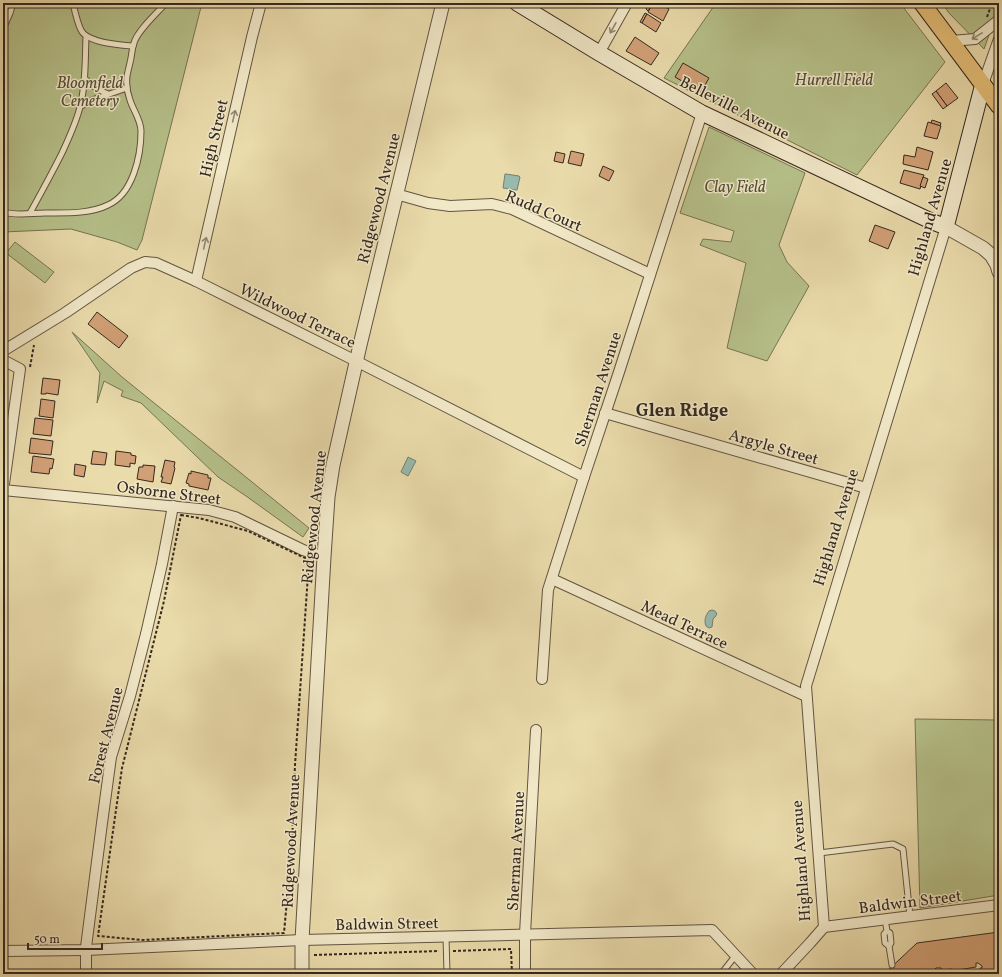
<svg xmlns="http://www.w3.org/2000/svg" width="1002" height="977" viewBox="0 0 1002 977" font-family="Vollkorn,serif">
  <style>
    .green { fill: #b6c089; stroke: #767454 }
    .water { fill: #98baae; stroke: #708075 }
    .building { fill: #d2a076; stroke: #35281f }
    .lines { fill: none; stroke-linecap: round; stroke-linejoin: round }
    .service-casing { stroke: #625542; stroke-width: 7 }
    .minor-casing { stroke: #625542; stroke-width: 12 }
    .tertiary-casing { stroke: #625542; stroke-width: 15 }
    .secondary-casing { stroke: #35281f; stroke-width: 17 }
    .primary-casing { stroke: #35281f; stroke-width: 18 }
    .path { stroke: #35281f; stroke-width: 2; stroke-dasharray: 3 2; stroke-linecap: butt }
    .service { stroke: #f1e8c8; stroke-width: 5 }
    .minor { stroke: #f1e8c8; stroke-width: 10 }
    .tertiary { stroke: #f1e8c8; stroke-width: 13 }
    .secondary { stroke: #f1e8c8; stroke-width: 15 }
    .primary { stroke: #e5be76; stroke-width: 16 }
    .oneway { stroke: #938874 }
    .labels { text-anchor: middle; stroke-width: 3; stroke-linejoin: round; paint-order: stroke }
    .park-label { font-size: 16px; font-style: italic; fill: #554e3a; stroke: #f1e8c8 }
    .street-label { font-size: 16px; fill: #35281f; stroke: #f1e8c8 }
    .quarter-label { font-size: 18px; font-weight: bold; fill: #35281f; stroke: #f1e8c8 }
  </style>
  <rect width="100%" height="100%" fill="#eadbab"/>
  <filter id="stains"><feTurbulence type="fractalNoise" baseFrequency=".005" numOctaves="4"/><feColorMatrix values="0 0 0 0 .2 0 0 0 0 .09 0 0 0 0 .02 0 0 0 .5 -.17"/></filter>
  <radialGradient id="worn" r=".72"><stop offset=".6" stop-color="#630" stop-opacity="0"/><stop offset="1" stop-color="#630" stop-opacity=".3"/></radialGradient>
  <g class="green">
    <path d="M3 3H202L142 240 137 250 117 242 71 229 3 232Z"/>
    <path d="M716 3H900L945 62 857 175 664 78Z"/>
    <path d="M942 3H999V7L984 49 949 13Z"/>
    <path d="M709 127 805 173 779 245 787 262 809 286 767 361 727 348 746 263 700 245 703 239 731 242 734 231 680 213Z"/>
    <path d="M15 242 54 272 45 283 6 253Z"/>
    <path d="M72 332 122 377 309 528 303 537 246 496 218 477 141 403 121 396 123 391 104 381 97 403 100 373Z"/>
    <path d="M915 719 999 720V895L920 908Z"/>
  </g>
  <g class="water">
    <path d="M505 174H506L519 176 520 177 517 190H516L503 188Z"/>
    <path d="M408 457 416 461 408 476 401 472Z"/>
    <path d="M712 610 715 611 717 614 715 617 713 619 712 627 709 628 706 626C704 621 705 616 709 611Z"/>
  </g>
  <g class="building">
    <path d="M649 3H653L648 11 646 9Z"/>
    <path d="M653 3H658L669 9 663 21 648 12Z"/>
    <path d="M645 13 647 14 642 23 640 22Z"/>
    <path d="M647 14 661 23 656 32 642 23Z"/>
    <path d="M635 37 659 53 651 65 626 51Z"/>
    <path d="M683 63 709 78 701 92 675 77Z"/>
    <path d="M946 83 958 98 947 106 936 91Z"/>
    <path d="M936 91 947 106 943 109 932 94Z"/>
    <path d="M932 120 941 123 940 126 931 123Z"/>
    <path d="M928 122 941 126 937 139 924 136Z"/>
    <path d="M917 147 933 152 928 170 903 164 904 155 915 157Z"/>
    <path d="M571 151 584 154 581 166 568 163Z"/>
    <path d="M556 152 565 154 563 163 554 161Z"/>
    <path d="M603 166 614 171 609 181 599 176Z"/>
    <path d="M904 170 924 175 920 189 900 183Z"/>
    <path d="M923 177 928 179 925 188 920 186Z"/>
    <path d="M875 225 895 232 888 249 869 241Z"/>
    <path d="M97 312 128 336 119 348 88 324Z"/>
    <path d="M43 378 60 380 58 395 46 393V394H41Z"/>
    <path d="M41 399 55 401 53 418 39 416Z"/>
    <path d="M35 418 53 420 51 436 33 434Z"/>
    <path d="M31 438 53 441 51 455 29 453Z"/>
    <path d="M93 451 107 453 105 465 91 464Z"/>
    <path d="M116 451 131 453V455L136 456 135 464 130 463V467L115 465Z"/>
    <path d="M33 456 54 459 52 469 50 468 49 474 31 472Z"/>
    <path d="M165 460 175 462 174 467 175 468 171 484 161 482 163 477H161Z"/>
    <path d="M75 464 86 466 84 477 74 475Z"/>
    <path d="M143 465 155 466 153 482 137 479 139 467H143Z"/>
    <path d="M191 471 208 475V478H211L208 490 189 486V484L186 483 189 473 191 474Z"/>
    <path d="M999 932V974H978V973L981 972 980 968H982V966L978 963H976V967L952 971V969L942 970 941 968H936L930 974H884L917 943Z"/>
  </g>
  <g class="lines">
    <defs>
      <g id="service">
        <path d="M73 3C75 12 77 22 81 30 87 43 120 45 133 46"/>
        <path d="M3 29 10 13 13 3"/>
        <path d="M85 79 97 89 108 94"/>
        <path d="M81 106 95 99 127 88"/>
        <path d="M3 212C16 216 32 213 45 213 66 213 90 214 108 205 133 194 141 156 141 131 141 120 133 110 130 100 127 92 126 84 127 76 128 70 130 64 131 58 132 53 132 48 134 43 137 31 157 13 166 3"/>
        <path d="M30 213C41 193 52 173 62 153 69 138 76 123 80 107 86 84 85 60 86 37"/>
        <path d="M819 853 893 844 903 849 910 916"/>
        <path d="M885 919 887 931 890 933 891 943 889 946 885 943 884 934 887 931"/>
        <path d="M446 936 447 974"/>
        <path d="M889 946 892 965"/>
        <path d="M721 974 736 955"/>
      </g>
      <g id="minor">
        <path d="M951 41 975 39 999 20"/>
        <path d="M599 53 627 3"/>
        <path d="M983 84 999 39"/>
        <path d="M396 194 428 203 450 206 492 204 512 209 650 274"/>
        <path d="M196 281 252 37 261 3"/>
        <path d="M3 351 65 313 131 268 145 262 156 263 196 281 356 361 584 477"/>
        <path d="M3 360 20 369 3 491"/>
        <path d="M605 413 866 488"/>
        <path d="M3 490 209 510 235 517 303 550 324 557"/>
        <path d="M552 579 806 696"/>
        <path d="M542 679 548 590 584 477 619 372 702 113"/>
        <path d="M824 927 999 905"/>
        <path d="M3 951 86 950 302 940 712 930 753 974"/>
        <path d="M86 974V947L102 823 111 757 130 696 146 634 162 564 173 506"/>
        <path d="M525 974V934L536 730"/>
        <path d="M781 974 810 943 824 927 806 686 946 227"/>
      </g>
      <g id="tertiary">
        <path d="M946 227 983 248 991 255 997 265 999 272"/>
        <path d="M302 974V940L324 557 328 497 333 465 360 345 443 3"/>
      </g>
      <path id="secondary" d="M517 3 599 53 702 113 933 222 946 227 983 84"/>
      <path id="primary" d="M922 3 999 106"/>
    </defs>
    <use href="#service" class="service-casing"/>
    <use href="#minor" class="minor-casing"/>
    <use href="#tertiary" class="tertiary-casing"/>
    <use href="#secondary" class="secondary-casing"/>
    <use href="#primary" class="primary-casing"/>
    <g class="path">
      <path d="M987 17 992 3"/>
      <path d="M30 367 34 345"/>
      <path d="M181 515 199 518 248 531 309 560 295 765 292 845 284 933 142 940 98 936 122 768 164 601Z"/>
      <path d="M453 951 511 949 512 974"/>
      <path d="M314 955 439 951"/>
    </g>
    <use href="#service" class="service"/>
    <use href="#minor" class="minor"/>
    <use href="#tertiary" class="tertiary"/>
    <use href="#secondary" class="secondary"/>
    <use href="#primary" class="primary"/>
  </g>
  <defs><path id="oneway-shaft" d="M-6 0H5M1.5-3L5.5 0L1.5 3" fill="none" stroke-width="1.6" stroke-linecap="round" stroke-linejoin="round"/></defs>
  <g class="oneway">
    <use href="#oneway-shaft" transform="translate(613 28) rotate(119)"/>
    <use href="#oneway-shaft" transform="translate(977 36) rotate(149)"/>
    <use href="#oneway-shaft" transform="translate(234 116) rotate(-77)"/>
    <use href="#oneway-shaft" transform="translate(205 243) rotate(-77)"/>
  </g>
  <g class="labels">
    <g class="park-label">
      <text x="834" y="85">Hurrell Field</text>
      <text x="90" y="88">Bloomfield<tspan x="90" dy="18">Cemetery</tspan></text>
      <text x="735" y="192">Clay Field</text>
    </g>
    <g class="street-label">
      <text transform="translate(735 107) rotate(27)" y="6">Belleville Avenue</text>
      <text transform="translate(213 138) rotate(-77)" y="6">High Street</text>
      <text transform="translate(378 198) rotate(-76)" y="6">Ridgewood Avenue</text>
      <text transform="translate(544 210) rotate(23)" y="6">Rudd Court</text>
      <text transform="translate(929 217) rotate(-74)" y="6">Highland Avenue</text>
      <text transform="translate(298 315) rotate(26)" y="6">Wildwood Terrace</text>
      <text transform="translate(597 389) rotate(-72)" y="6">Sherman Avenue</text>
      <text transform="translate(774 446) rotate(16)" y="6">Argyle Street</text>
      <text transform="translate(169 492) rotate(7)" y="6">Osborne Street</text>
      <text transform="translate(313 517) rotate(-84)" y="6">Ridgewood Avenue</text>
      <text transform="translate(835 527) rotate(-73)" y="6">Highland Avenue</text>
      <text transform="translate(685 624) rotate(25)" y="6">Mead Terrace</text>
      <text transform="translate(105 735) rotate(-76)" y="6">Forest Avenue</text>
      <text transform="translate(290 841) rotate(-87)" y="6">Ridgewood Avenue</text>
      <text transform="translate(515 851) rotate(-87)" y="6">Sherman Avenue</text>
      <text transform="translate(800 861) rotate(-94)" y="6">Highland Avenue</text>
      <text transform="translate(910 901) rotate(-7)" y="6">Baldwin Street</text>
      <text transform="translate(387 923) rotate(-1)" y="6">Baldwin Street</text>
    </g>
    <g class="quarter-label">
      <text x="682" y="416">Glen Ridge</text>
    </g>
  </g>
  <rect width="1002" height="977" fill="none" stroke="#eadbab" stroke-width="16"/>
  <rect x="4" y="4" width="994" height="969" fill="none" stroke="#35281f" stroke-width="2"/>
  <rect x="8" y="8" width="986" height="961" fill="none" stroke="#35281f"/>
  <path d="M28 943v6h74v-6" fill="none" stroke="#35281f" stroke-width="2"/>
  <text x="34" y="943" font-size="12" fill="#35281f" stroke="#f1e8c8" stroke-width="3" paint-order="stroke">50 m</text>
  <rect width="100%" height="100%" filter="url(#stains)"/>
  <rect width="100%" height="100%" fill="url(#worn)"/>
</svg>
